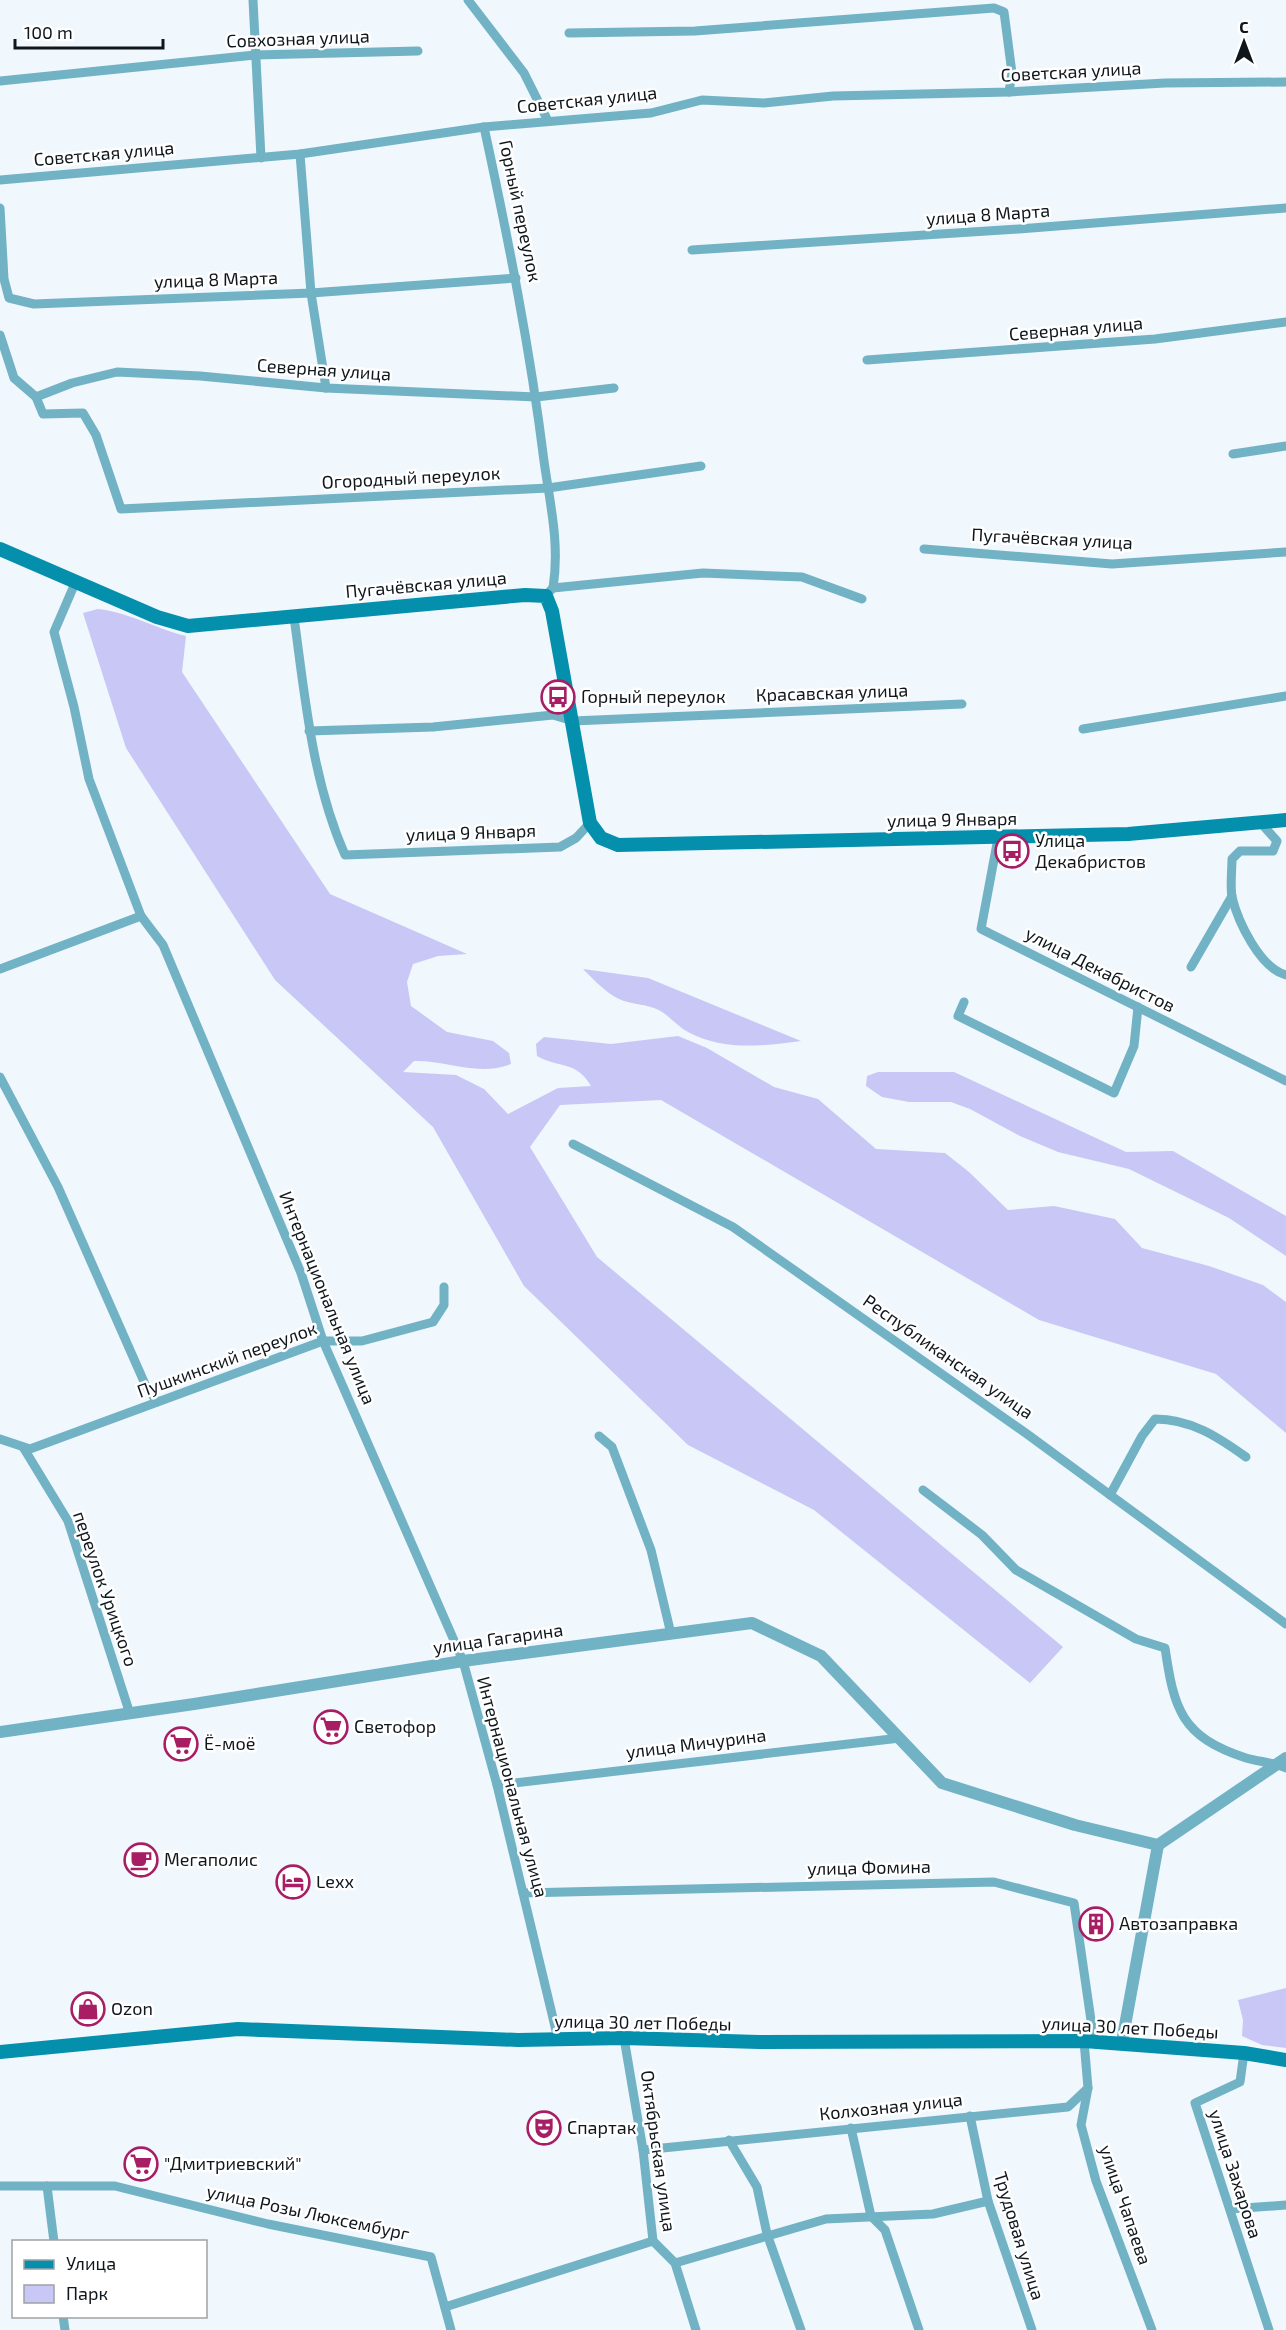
<svg xmlns="http://www.w3.org/2000/svg" width="1286" height="2330" viewBox="0 0 1286 2330" font-family="'Exo 2',sans-serif">
  <style>
    .green { fill: #c9c7f6 }
    .lines { fill: none; stroke-linecap: round; stroke-linejoin: round }
    .minor { stroke: #71b2c5; stroke-width: 9 }
    .tertiary { stroke: #71b2c5; stroke-width: 12 }
    .secondary { stroke: #048fac; stroke-width: 14 }
    .labels { text-anchor: middle; stroke-width: 5; stroke-linejoin: round; paint-order: stroke }
    .street-label { font-size: 18px; fill: #10171c; stroke: #fff }
    .poi-label { font-size: 18px; fill: #10171c; stroke: #fff; text-anchor: start }
  </style>
  <rect width="100%" height="100%" fill="#f0f7fd"/>
  <g class="green">
    <path d="M98 609C131 613 154 628 186 636L182 672 330 894 467 954 438 956 413 964 407 982 411 1006 447 1032 493 1041 509 1053 511 1064C478 1077 447 1060 414 1061L403 1072 456 1075 484 1089 508 1114 558 1088 591 1086C576 1060 560 1069 537 1056L536 1044 544 1037 611 1044 678 1036 707 1048 774 1087 818 1099 876 1149 945 1153 969 1172 1008 1210 1054 1206 1115 1219 1142 1248 1209 1266 1263 1285 1286 1302V1433L1216 1374 1039 1320 661 1100 560 1105 530 1147 597 1257 1063 1647 1030 1683 814 1510 688 1445 524 1286 433 1127 275 980 126 748 83 613Z"/>
    <path d="M583 969 648 978 801 1041C763 1046 723 1051 688 1032 675 1025 668 1013 654 1008 643 1004 630 1004 619 999 605 992 594 980 583 969Z"/>
    <path d="M878 1072H954L1126 1152 1173 1151 1286 1216V1256L1229 1218 1129 1169 1058 1152 1020 1136 970 1109 951 1102H909L882 1097 866 1086 867 1076Z"/>
    <path d="M1286 1988V2048L1262 2045 1242 2036 1243 2020 1238 2000Z"/>
  </g>
  <g class="lines">
    <g class="minor">
      <path d="M253 0 261 158"/>
      <path d="M468 0 524 73 548 121"/>
      <path d="M569 33 695 31 994 8 1004 12 1012 73 1009 92"/>
      <path d="M0 81 255 55 418 51"/>
      <path d="M484 127C508 238 530 348 544 461 550 504 560 544 553 588"/>
      <path d="M300 154 311 293 326 388"/>
      <path d="M0 180 300 154 484 127 651 113 702 100 764 103 833 96 1009 92 1165 83 1286 82"/>
      <path d="M0 208 4 279 9 298 34 304 311 293 516 278"/>
      <path d="M692 250 1019 229 1286 208"/>
      <path d="M0 335 14 378 36 397 43 414 83 413 96 435 121 509 548 488 701 466"/>
      <path d="M867 360 1155 339 1286 322"/>
      <path d="M36 397 72 383 117 372 200 376 326 388 536 397 614 388"/>
      <path d="M1233 454 1286 446"/>
      <path d="M924 549 1112 564 1286 552"/>
      <path d="M76 581 54 632 74 707 89 779 141 916 163 945 301 1273 323 1341 463 1661 497 1785 558 2039"/>
      <path d="M550 591 553 588 703 573 802 577 862 599"/>
      <path d="M294 617C305 697 312 780 345 855L560 847 576 838 590 823"/>
      <path d="M1083 729 1286 696"/>
      <path d="M309 731 433 727 553 715 573 721 962 704"/>
      <path d="M1260 822 1277 841 1273 851H1240L1232 859C1232 871 1230 885 1232 897 1238 922 1260 968 1286 975"/>
      <path d="M998 838 981 929 1286 1081"/>
      <path d="M1191 967 1232 896"/>
      <path d="M0 969 141 916"/>
      <path d="M964 1002 958 1016 1114 1093 1134 1046 1138 1007"/>
      <path d="M0 1077 58 1187 145 1384 157 1402"/>
      <path d="M573 1144 733 1227 1027 1434 1286 1624"/>
      <path d="M599 1436 612 1447 651 1550 671 1634"/>
      <path d="M0 1439 30 1449 323 1341H362L433 1322 444 1305V1287"/>
      <path d="M23 1447 68 1521 130 1714"/>
      <path d="M923 1490 982 1535 1016 1570 1136 1639 1165 1648C1174 1709 1181 1737 1246 1758 1259 1762 1273 1762 1286 1768"/>
      <path d="M1110 1495 1142 1436 1155 1419C1191 1419 1218 1437 1246 1457"/>
      <path d="M497 1785 900 1738"/>
      <path d="M523 1893 994 1882 1074 1903 1094 2041"/>
      <path d="M624 2038 643 2150 653 2241 675 2263 696 2330"/>
      <path d="M1244 2053 1240 2082 1195 2103 1269 2330"/>
      <path d="M1088 2088 1081 2125 1096 2181 1152 2330"/>
      <path d="M970 2116 988 2201 1032 2330"/>
      <path d="M851 2128 871 2216 885 2230 919 2330"/>
      <path d="M729 2140 757 2187 767 2234 801 2330"/>
      <path d="M643 2150 1068 2107 1088 2088 1084 2041"/>
      <path d="M0 2186H115L268 2224 431 2257 451 2330"/>
      <path d="M47 2186 54 2242"/>
      <path d="M1230 2209 1286 2205"/>
      <path d="M675 2263 826 2219 933 2214 988 2201"/>
      <path d="M445 2307 653 2241"/>
      <path d="M63 2316 65 2330"/>
    </g>
    <g class="tertiary">
      <path d="M0 1732 194 1704 463 1661 752 1623 821 1656 942 1783 1075 1825 1158 1845 1286 1758"/>
      <path d="M1122 2042 1158 1845"/>
    </g>
    <g class="secondary">
      <path d="M0 549 157 617 188 626 525 595 546 596 552 611 590 823 601 838 618 845 1128 834 1286 820"/>
      <path d="M0 2052 238 2029 518 2040 624 2038 759 2042 1084 2041 1244 2053 1286 2060"/>
    </g>
  </g>
  <defs>
    <symbol id="bus-ring" viewBox="-11 -11 22 22"><circle r="9.5" fill="#fff" stroke="#a71e65" stroke-width="1.5"/><path d="M-5-6H5V4H4V6H2V4H-2V6H-4V4H-5ZM-3.5-4V0h7V-4ZM-3.5 1.2v1.5H-2V1.2ZM2 1.2v1.5H3.5V1.2Z" fill="#a71e65"/></symbol>
    <symbol id="supermarket-ring" viewBox="-11 -11 22 22"><circle r="9.5" fill="#fff" stroke="#a71e65" stroke-width="1.5"/><path d="M-6-5.5h2.5l.6 2H6L4.5 2H-2.5L-4.4-4H-6ZM-1.5 3.2a1.3 1.3 0 1 0 .1 0ZM3 3.2a1.3 1.3 0 1 0 .1 0Z" fill="#a71e65"/></symbol>
    <symbol id="cafe-ring" viewBox="-11 -11 22 22"><circle r="9.5" fill="#fff" stroke="#a71e65" stroke-width="1.5"/><path d="M-5.5-4.5H6V0H3Q3 3.5 0 3.5H-2.5Q-5.5 3.5-5.5 0ZM3-3.2v2h1.7v-2ZM-6 4.5H4V6H-6Z" fill="#a71e65"/></symbol>
    <symbol id="hotel-ring" viewBox="-11 -11 22 22"><circle r="9.5" fill="#fff" stroke="#a71e65" stroke-width="1.5"/><path d="M-6-4.5h1.5V1H6V5H4.5V3h-9V5H-6ZM-4 0a1.8 1.8 0 1 1 3.6 0ZM.5 0V-2.5h3Q6-2.5 6 0Z" fill="#a71e65"/></symbol>
    <symbol id="building-ring" viewBox="-11 -11 22 22"><circle r="9.5" fill="#fff" stroke="#a71e65" stroke-width="1.5"/><path d="M-4-6H4V6H1V3H-1V6H-4ZM-2.5-4.3h1.7v1.8h-1.7ZM.8-4.3h1.7v1.8H.8ZM-2.5-1h1.7V.8h-1.7ZM.8-1h1.7V.8H.8Z" fill="#a71e65"/></symbol>
    <symbol id="shop-ring" viewBox="-11 -11 22 22"><circle r="9.5" fill="#fff" stroke="#a71e65" stroke-width="1.5"/><path d="M-5-2.5h2.3a2.7 3.5 0 0 1 5.4 0H5L5.5 6h-11ZM-1.5-2.5h3a1.5 2.3 0 0 0-3 0Z" fill="#a71e65"/></symbol>
    <symbol id="theatre-ring" viewBox="-11 -11 22 22"><circle r="9.5" fill="#fff" stroke="#a71e65" stroke-width="1.5"/><path d="M-5-5.5Q0-4 5-5.5V0Q5 5 0 6Q-5 5-5 0ZM-3.3-2.5H-1v1.5H-3.3ZM1-2.5H3.3v1.5H1ZM-2.8 1Q0 5.5 2.8 1Z" fill="#a71e65"/></symbol>
  </defs>
  <g fill-rule="evenodd">
    <use href="#bus-ring" x="539" y="678" width="38" height="38"/>
    <use href="#bus-ring" x="993" y="832" width="38" height="38"/>
    <use href="#supermarket-ring" x="312" y="1708" width="38" height="38"/>
    <use href="#supermarket-ring" x="162" y="1725" width="38" height="38"/>
    <use href="#cafe-ring" x="122" y="1841" width="38" height="38"/>
    <use href="#hotel-ring" x="274" y="1863" width="38" height="38"/>
    <use href="#building-ring" x="1077" y="1905" width="38" height="38"/>
    <use href="#shop-ring" x="69" y="1990" width="38" height="38"/>
    <use href="#theatre-ring" x="525" y="2109" width="38" height="38"/>
    <use href="#supermarket-ring" x="122" y="2145" width="38" height="38"/>
  </g>
  <g class="labels">
    <g class="street-label">
      <text transform="translate(298 39) rotate(-2)" y="6">Совхозная улица</text>
      <text transform="translate(1071 72) rotate(-3)" y="6">Советская улица</text>
      <text transform="translate(587 100) rotate(-6)" y="6">Советская улица</text>
      <text transform="translate(104 154) rotate(-5)" y="6">Советская улица</text>
      <text transform="translate(520 211) rotate(78)" y="6">Горный переулок</text>
      <text transform="translate(988 215) rotate(-4)" y="6">улица 8 Марта</text>
      <text transform="translate(216 280) rotate(-2)" y="6">улица 8 Марта</text>
      <text transform="translate(1076 329) rotate(-5)" y="6">Северная улица</text>
      <text transform="translate(324 370) rotate(4)" y="6">Северная улица</text>
      <text transform="translate(411 478) rotate(-3)" y="6">Огородный переулок</text>
      <text transform="translate(1052 539) rotate(3)" y="6">Пугачёвская улица</text>
      <text transform="translate(426 585) rotate(-5)" y="6">Пугачёвская улица</text>
      <text transform="translate(832 693) rotate(-2)" y="6">Красавская улица</text>
      <text transform="translate(952 820) rotate(-1)" y="6">улица 9 Января</text>
      <text transform="translate(471 833) rotate(-2)" y="6">улица 9 Января</text>
      <text transform="translate(1100 970) rotate(27)" y="6">улица Декабристов</text>
      <text transform="translate(327 1298) rotate(68)" y="6">Интернациональная улица</text>
      <text transform="translate(948 1357) rotate(35)" y="6">Республиканская улица</text>
      <text transform="translate(227 1360) rotate(-20)" y="6">Пушкинский переулок</text>
      <text transform="translate(105 1589) rotate(71)" y="6">переулок Урицкого</text>
      <text transform="translate(498 1639) rotate(-8)" y="6">улица Гагарина</text>
      <text transform="translate(696 1744) rotate(-7)" y="6">улица Мичурина</text>
      <text transform="translate(512 1787) rotate(75)" y="6">Интернациональная улица</text>
      <text transform="translate(869 1868) rotate(-1)" y="6">улица Фомина</text>
      <text transform="translate(643 2023) rotate(1)" y="6">улица 30 лет Победы</text>
      <text transform="translate(1130 2028) rotate(3)" y="6">улица 30 лет Победы</text>
      <text transform="translate(891 2107) rotate(-6)" y="6">Колхозная улица</text>
      <text transform="translate(658 2151) rotate(82)" y="6">Октябрьская улица</text>
      <text transform="translate(1235 2174) rotate(72)" y="6">улица Захарова</text>
      <text transform="translate(1125 2205) rotate(71)" y="6">улица Чапаева</text>
      <text transform="translate(308 2213) rotate(12)" y="6">улица Розы Люксембург</text>
      <text transform="translate(1019 2236) rotate(73)" y="6">Трудовая улица</text>
    </g>
    <g class="poi-label">
      <text x="581" y="703">Горный переулок</text>
      <text x="1035" y="847">Улица<tspan x="1035" dy="21">Декабристов</tspan></text>
      <text x="354" y="1733">Светофор</text>
      <text x="204" y="1750">Ё-моё</text>
      <text x="164" y="1866">Мегаполис</text>
      <text x="316" y="1888">Lexx</text>
      <text x="1119" y="1930">Автозаправка</text>
      <text x="111" y="2015">Ozon</text>
      <text x="567" y="2134">Спартак</text>
      <text x="164" y="2170">"Дмитриевский"</text>
    </g>
  </g>
  <rect x="12" y="2240" width="195" height="78" fill="#ffffff" stroke="#9fa2a4" stroke-width="1.5"/>
  <rect x="24" y="2260" width="30" height="9" fill="#048fac" stroke="#9fa2a4" stroke-width="1.5"/>
  <text x="66" y="2270" font-size="18" fill="#10171c">Улица</text>
  <rect x="24" y="2285" width="30" height="18" fill="#c9c7f6" stroke="#9fa2a4" stroke-width="1.5"/>
  <text x="66" y="2300" font-size="18" fill="#10171c">Парк</text>
  <g transform="translate(1244 42)" stroke="#ffffff" stroke-width="4.5" paint-order="stroke">
  <path d="M0-4.5L10 22L0 15L-10 22Z" fill="#10171c"/>
  <text y="-9" font-size="16" font-weight="bold" text-anchor="middle" fill="#10171c">С</text>
  </g>
  <path d="M15 39v9h148v-9" fill="none" stroke="#10171c" stroke-width="3"/>
  <text x="24" y="39" font-size="18" fill="#10171c" stroke="#ffffff" stroke-width="4.5" paint-order="stroke">100 m</text>
</svg>
